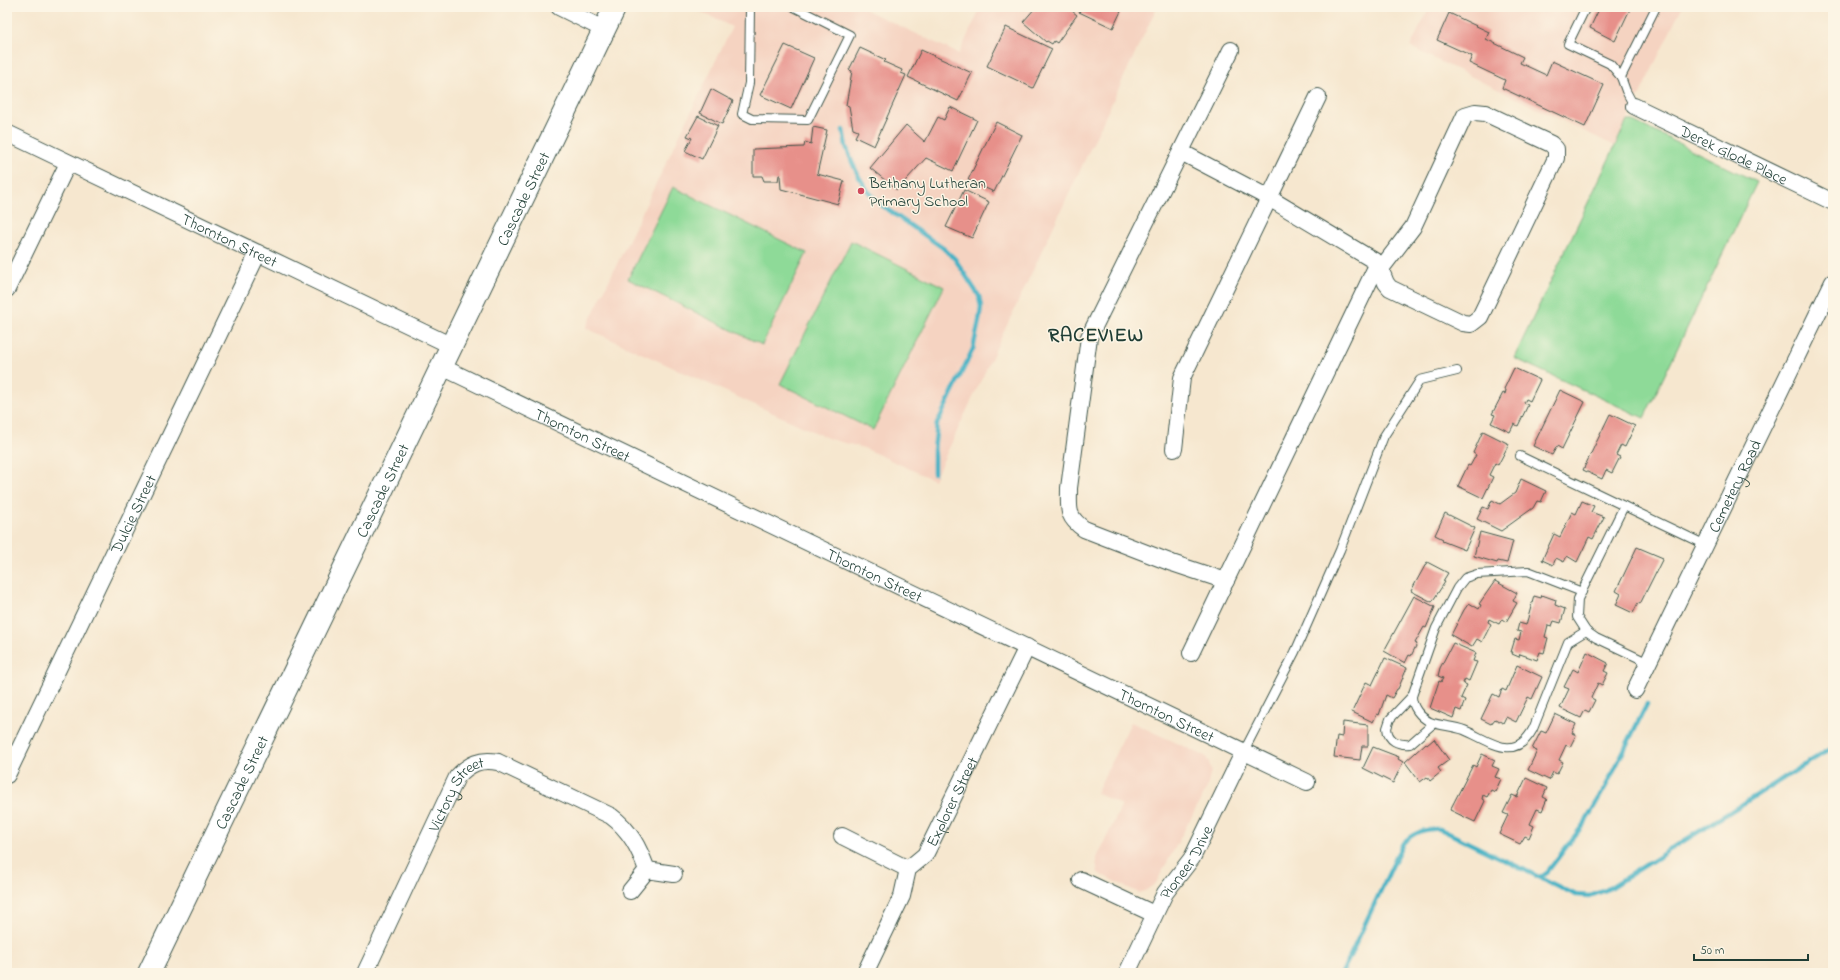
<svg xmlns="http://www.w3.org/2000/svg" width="1840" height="980" viewBox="0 0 1840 980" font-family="'Indie Flower',sans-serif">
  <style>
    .built { fill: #f5d3c1 }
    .green { fill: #8eda98; stroke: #568c66 }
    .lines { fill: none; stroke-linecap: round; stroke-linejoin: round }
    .stream { stroke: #47b2c5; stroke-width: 4.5 }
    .building { fill: #e7908a }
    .lane-casing { stroke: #3f564b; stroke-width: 10 }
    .street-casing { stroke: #3f564b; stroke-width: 18 }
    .secondary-casing { stroke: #3f564b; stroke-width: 24 }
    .lane { stroke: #fff; stroke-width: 8 }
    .street { stroke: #fff; stroke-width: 16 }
    .secondary { stroke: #fff; stroke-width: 22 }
    .poi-dot { fill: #d1495b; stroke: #fcf5e5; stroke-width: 1.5 }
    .labels { text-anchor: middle; stroke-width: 3; stroke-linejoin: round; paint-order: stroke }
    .street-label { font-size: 16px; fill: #1f3d34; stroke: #fcf5e5 }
    .poi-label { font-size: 16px; fill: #1f3d34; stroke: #fcf5e5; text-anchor: start }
    .district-label { font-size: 20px; font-weight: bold; letter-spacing: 1px; fill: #1f3d34; stroke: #fcf5e5 }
  </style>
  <rect width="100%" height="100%" fill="#fcf5e5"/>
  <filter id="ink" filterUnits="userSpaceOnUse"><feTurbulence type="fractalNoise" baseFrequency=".025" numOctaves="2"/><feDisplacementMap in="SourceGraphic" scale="8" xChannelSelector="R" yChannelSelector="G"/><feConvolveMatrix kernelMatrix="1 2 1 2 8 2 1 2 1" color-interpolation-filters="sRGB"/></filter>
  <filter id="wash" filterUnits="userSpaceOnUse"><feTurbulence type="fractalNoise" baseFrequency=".012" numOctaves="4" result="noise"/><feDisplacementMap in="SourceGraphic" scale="16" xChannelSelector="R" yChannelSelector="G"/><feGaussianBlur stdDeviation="0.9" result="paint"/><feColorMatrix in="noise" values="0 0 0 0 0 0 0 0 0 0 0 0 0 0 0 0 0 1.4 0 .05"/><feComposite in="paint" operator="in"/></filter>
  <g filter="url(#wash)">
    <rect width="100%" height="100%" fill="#f6e7cf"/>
    <g class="built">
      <path d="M691 7H860L959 54 981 7H1157L934 480 864 448 830 439 586 328 732 27Z"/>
      <path d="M1430 7H1682L1615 146 1410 47Z"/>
      <path d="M1131 722 1205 756 1209 762 1211 771 1207 788 1156 883 1145 891 1139 893 1098 873 1096 860 1122 805 1096 793Z"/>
    </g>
    <g class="green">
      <path d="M1627 121H1633L1757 182 1644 418 1514 358Z"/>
      <path d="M673 187 807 253 762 345 628 279Z"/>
      <path d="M851 241 944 287 873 430 780 384Z"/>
    </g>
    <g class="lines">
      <g class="stream">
        <path d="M843 130 846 146 852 162 859 177 868 191 881 205 943 248 955 259 979 296 981 307 979 321 973 349 937 424 934 450V473"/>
        <path d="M1540 877 1548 871 1586 821 1606 786 1647 704"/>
        <path d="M1342 973 1403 843C1414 832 1425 828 1440 829L1576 895 1590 896 1606 890 1833 747"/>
      </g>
    </g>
    <g id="blocks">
      <g class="building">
        <path d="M1036 7H1075L1072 11 1077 15 1057 43 1054 41 1052 44 1047 41 1046 42 1023 22Z"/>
        <path d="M1082 7H1123L1113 28 1079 12Z"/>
        <path d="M1600 7H1631L1615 41 1590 28Z"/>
        <path d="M1449 13 1489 32 1486 39 1523 57 1520 63 1546 75 1552 61 1604 85 1585 127 1502 88 1505 80 1469 63 1472 56 1437 40Z"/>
        <path d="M1006 27 1052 49 1033 88 987 66Z"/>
        <path d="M785 45 814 58 791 109 760 95Z"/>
        <path d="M860 48 886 60 884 62 902 70 901 73 906 75 874 146 855 137 858 131 853 129 849 106 846 105 852 71 849 70Z"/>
        <path d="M921 50 972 73 958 101 908 77Z"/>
        <path d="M711 89 733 101 722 124 700 113Z"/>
        <path d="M950 107 977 120 953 171 926 158 897 190 870 168 906 125 925 142 938 117 944 120Z"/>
        <path d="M698 116 718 126 702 159 685 151 692 138 687 136Z"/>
        <path d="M996 122 1022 135 994 192 968 180Z"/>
        <path d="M813 127 827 130 817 174 844 181 838 204 781 189 780 175H779L778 181H764L762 176H753V149L804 147 805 142 811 144Z"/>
        <path d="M964 190 989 202 972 238 946 227Z"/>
        <path d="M1514 368 1540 380 1530 401 1526 399 1524 403 1528 405 1518 426 1514 424 1510 432 1491 423 1495 415 1492 414 1503 393 1505 394 1506 390 1504 389Z"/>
        <path d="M1560 390 1585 402 1562 449 1557 446 1552 455 1533 446Z"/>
        <path d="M1610 414 1635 426 1625 447 1621 445 1616 455 1620 457 1612 473 1606 470 1602 479 1583 470Z"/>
        <path d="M1483 431 1509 444 1498 465 1495 463 1489 475 1493 477 1483 498 1458 486 1468 465 1470 466 1476 455 1473 453Z"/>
        <path d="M1521 479 1546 491 1541 502 1537 501 1533 508 1501 531 1477 519 1483 507 1488 509 1492 500 1500 504 1515 493Z"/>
        <path d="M1582 501 1594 506 1591 512 1604 517 1593 539 1589 537 1577 562 1567 556 1564 562 1556 558 1553 565 1542 560 1554 534 1560 537 1572 512 1576 514Z"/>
        <path d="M1445 513 1475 528 1465 550 1442 541 1443 539 1435 535Z"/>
        <path d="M1480 532 1513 541 1507 563 1498 561 1497 563 1474 556Z"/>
        <path d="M1637 547 1663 558 1640 604 1638 603 1633 613 1616 605 1621 594 1616 591Z"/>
        <path d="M1427 562 1448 573 1443 581 1445 582 1432 602 1411 591Z"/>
        <path d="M1495 581 1517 593 1513 601 1517 603 1506 622 1502 619 1499 624 1489 619 1488 622 1491 624 1482 642 1477 639 1472 647 1451 635 1464 610 1469 603 1479 609 1481 605 1479 604Z"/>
        <path d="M1542 595 1556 600 1555 605 1565 609 1561 623 1554 621 1552 626 1548 625 1545 637 1548 638 1544 653 1540 652 1537 660 1520 654 1519 657 1512 654 1513 652H1511L1515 639 1519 640 1521 632 1517 631 1519 623 1526 625 1534 596 1541 598Z"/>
        <path d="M1414 596 1435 607 1426 628 1424 627 1415 643 1417 644 1411 656 1409 655 1405 663 1384 651Z"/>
        <path d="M1453 643 1476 653 1473 661 1477 662 1469 681 1465 679 1463 683 1467 685 1461 698 1465 700 1461 711 1456 709 1453 718 1430 708 1439 681 1441 682 1443 678 1438 676 1440 668Z"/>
        <path d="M1587 652 1608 663 1604 671 1608 673 1602 685 1598 683 1591 698 1595 700 1589 712 1585 710 1581 718 1560 708 1569 689 1564 687 1573 669 1578 672Z"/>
        <path d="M1385 658 1407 668 1398 689H1397L1392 698 1386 695 1379 715 1377 714 1373 722 1352 712 1366 682 1372 685Z"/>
        <path d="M1517 665 1542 677 1532 699 1528 697 1516 722 1506 717 1503 723 1495 719 1491 724 1481 719 1493 694 1499 697 1502 689 1506 691Z"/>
        <path d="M1555 714 1576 724 1572 733 1576 735 1570 747 1566 745 1559 760 1563 762 1557 774 1553 772 1549 780 1528 770 1537 751 1532 749 1541 731 1546 733Z"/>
        <path d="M1343 722 1368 725V746H1362L1360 760 1334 757 1337 736 1342 737Z"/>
        <path d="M1434 739 1449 760 1438 768 1441 772 1430 781 1427 777 1420 782 1405 762 1426 743 1427 745Z"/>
        <path d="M1373 747 1399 757 1398 759 1403 762 1393 783 1363 768Z"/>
        <path d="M1482 754 1495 760 1492 766 1499 769 1495 777 1501 779 1495 792 1491 790 1487 797 1483 795 1482 799 1485 801 1475 822 1450 810 1473 765 1476 767Z"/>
        <path d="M1526 778 1547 788 1543 797 1547 799 1542 811 1537 809 1530 824 1534 826 1529 838 1525 836 1520 844 1499 834 1508 815 1503 813 1512 795 1517 797Z"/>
      </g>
    </g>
  </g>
  <g filter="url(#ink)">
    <use href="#blocks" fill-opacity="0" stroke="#3f564b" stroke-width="1"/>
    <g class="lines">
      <defs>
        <g id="lane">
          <path d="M750 7 749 83 742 114 752 119 808 120 850 35 794 7"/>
          <path d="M1586 7 1568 44 1610 64 1621 77 1626 91 1634 106"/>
          <path d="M1621 77 1656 7"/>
          <path d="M1520 456 1624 506"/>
          <path d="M1582 592 1528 571 1477 574 1465 578 1457 588 1436 628 1412 696C1412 707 1420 717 1430 722 1441 726 1453 726 1464 730 1489 740 1514 764 1533 729L1568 642 1586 631"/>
          <path d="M1649 663 1596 638 1586 631 1577 617 1578 599 1624 506 1706 545"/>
          <path d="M1412 696 1390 719 1387 728C1388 741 1398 745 1410 744L1433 724"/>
          <path d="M1244 751 1295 652 1340 550 1384 436 1420 380 1457 371"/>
        </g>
        <g id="street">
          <path d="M559 7 605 30"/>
          <path id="s1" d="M1634 106 1833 202"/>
          <path id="s2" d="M7 133 452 346"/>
          <path d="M1181 152 1269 198 1378 263 1386 283 1390 288 1463 323 1471 324 1480 317 1556 158V149L1551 144 1485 113 1475 112 1465 115 1413 227 1380 270"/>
          <path d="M7 289 68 163"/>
          <path id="s3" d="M442 367 1307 782"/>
          <path d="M1174 449 1182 378 1318 97"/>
          <path d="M1226 581 1172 563 1084 529C1066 516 1069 509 1069 488L1089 337 1231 50"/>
          <path d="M1191 653 1378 263"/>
          <path id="s4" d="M1635 690 1833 282"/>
          <path id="s5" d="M7 775 258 253"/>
          <path d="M842 836 908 869"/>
          <path d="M1081 880 1154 914"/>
          <path d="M630 891 647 870 674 874"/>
          <path id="s6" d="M365 973 457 777C470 763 480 759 498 762L611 816C630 830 639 848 647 870"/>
          <path id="s7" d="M865 973 902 896 908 869 925 855 928 849 1027 647"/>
          <path id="s8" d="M1127 973 1165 893 1192 858 1244 751"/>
        </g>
        <g id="secondary">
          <path id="s9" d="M149 973 615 7"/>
        </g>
      </defs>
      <use href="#lane" class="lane-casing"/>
      <use href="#street" class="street-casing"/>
      <use href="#secondary" class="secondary-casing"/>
      <use href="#lane" class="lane"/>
      <use href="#street" class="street"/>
      <use href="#secondary" class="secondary"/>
    </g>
  </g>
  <circle class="poi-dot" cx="861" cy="191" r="4"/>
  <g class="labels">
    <g class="street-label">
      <text dy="6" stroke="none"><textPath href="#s1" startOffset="111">Derek Glode Place</textPath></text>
      <text dy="6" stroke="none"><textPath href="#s9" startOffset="860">Cascade Street</textPath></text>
      <text dy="6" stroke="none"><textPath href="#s2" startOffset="247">Thornton Street</textPath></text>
      <text dy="6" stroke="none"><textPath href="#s3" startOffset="156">Thornton Street</textPath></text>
      <text dy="6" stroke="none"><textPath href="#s4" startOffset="227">Cemetery Road</textPath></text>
      <text dy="6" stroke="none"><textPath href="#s9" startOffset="536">Cascade Street</textPath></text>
      <text dy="6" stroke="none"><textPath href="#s5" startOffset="290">Dulcie Street</textPath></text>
      <text dy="6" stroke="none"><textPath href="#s3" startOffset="480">Thornton Street</textPath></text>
      <text dy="6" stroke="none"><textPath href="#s3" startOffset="804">Thornton Street</textPath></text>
      <text dy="6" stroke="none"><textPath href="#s9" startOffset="212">Cascade Street</textPath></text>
      <text dy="6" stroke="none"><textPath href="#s6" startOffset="203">Victory Street</textPath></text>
      <text dy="6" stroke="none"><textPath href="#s7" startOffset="195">Explorer Street</textPath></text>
      <text dy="6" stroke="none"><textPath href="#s8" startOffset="126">Pioneer Drive</textPath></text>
    </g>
    <g class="poi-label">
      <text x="869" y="188">Bethany Lutheran<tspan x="869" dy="18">Primary School</tspan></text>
    </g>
    <g class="district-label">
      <text x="1096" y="341">RACEVIEW</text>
    </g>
  </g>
  <rect width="1840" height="980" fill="none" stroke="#fcf5e5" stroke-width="24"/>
  <path d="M1694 954v6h114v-6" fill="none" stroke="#1f3d34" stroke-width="2"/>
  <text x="1700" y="954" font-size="12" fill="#1f3d34" stroke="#fcf5e5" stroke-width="3" paint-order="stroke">50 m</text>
</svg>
